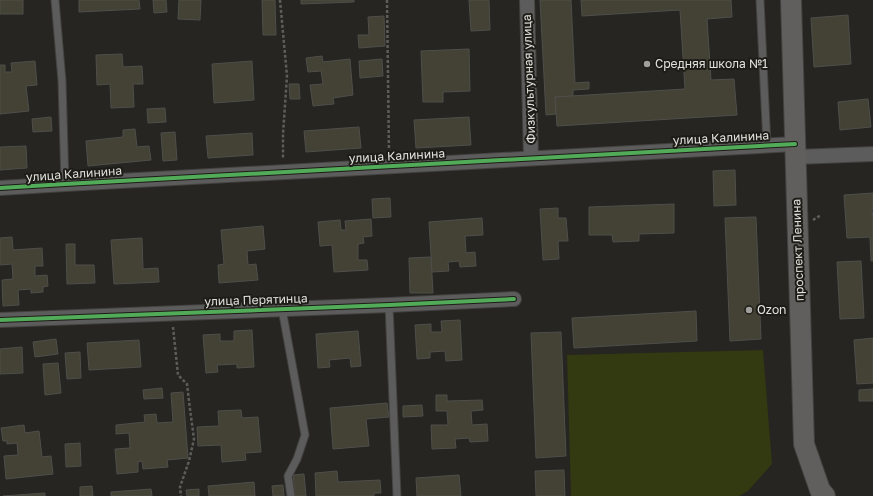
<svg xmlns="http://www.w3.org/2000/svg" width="873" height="496" viewBox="0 0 873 496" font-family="'Golos Text',sans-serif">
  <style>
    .green { fill: #333911 }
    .building { fill: #444235; stroke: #4e4e4b }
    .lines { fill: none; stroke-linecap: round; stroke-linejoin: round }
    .service-casing { stroke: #434240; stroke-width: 9 }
    .minor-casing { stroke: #434240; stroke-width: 16 }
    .secondary-casing { stroke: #434240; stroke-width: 22 }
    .path { stroke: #5d5d5c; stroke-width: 2.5; stroke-dasharray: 3 2; stroke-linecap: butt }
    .service { stroke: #5d5c5c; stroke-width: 7 }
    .minor { stroke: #5d5c5c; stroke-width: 14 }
    .secondary { stroke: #605f5d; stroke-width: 20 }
    .cycleway-casing { stroke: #1d1c17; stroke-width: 6 }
    .cycleway { stroke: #51ab58; stroke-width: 4 }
    .poi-dot { fill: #a09f9b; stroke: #1d1c17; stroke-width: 1.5 }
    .labels { text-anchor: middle; stroke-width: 4; stroke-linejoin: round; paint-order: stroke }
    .poi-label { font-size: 12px; fill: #e1e1dd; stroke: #1d1c17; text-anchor: start }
    .street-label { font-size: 12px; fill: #e1e1dd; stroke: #1d1c17 }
  </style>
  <rect width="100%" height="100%" fill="#262521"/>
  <path class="green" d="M763 350 772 464 748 491 739 496H571L567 355Z"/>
  <g class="building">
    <rect x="0" y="0" width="23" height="14"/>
    <path d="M79 0H139L140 9 79 12Z"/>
    <path d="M153 0H166L167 12 154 13Z"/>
    <path d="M179 0H201L200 20 178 19Z"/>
    <path d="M262 0H275L276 35H263Z"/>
    <path d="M301 0H354V2L301 4Z"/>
    <path d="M469 0H489L490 30 471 31Z"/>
    <path d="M540 0H571L575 83 589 82V89L573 90V96L555 97 556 114 546 115Z"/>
    <path d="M581 0H731L732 17 707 19 711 80 734 79 737 115 557 126 555 97 685 89 680 10 582 16Z"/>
    <path d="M848 15 851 64 814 67 811 18Z"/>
    <path d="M384 16 385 46 359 48 358 35H369L368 17Z"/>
    <path d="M469 49 470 91 443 92V102H423L421 51Z"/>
    <path d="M122 54 123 67 142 66 143 84H133L134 107 111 108 110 84 97 85 96 55Z"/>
    <path d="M322 56 323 62 350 59 353 95 333 98 334 104 313 106 310 85 323 84 321 71 308 72 306 58Z"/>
    <path d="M382 59 383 76 360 78 359 61Z"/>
    <path d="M35 61 37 85 26 86 29 111 0 114V65H5V72H12L11 63Z"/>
    <path d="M252 61 254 100 214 103 212 64Z"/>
    <path d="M289 84H299L300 99H290Z"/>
    <path d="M868 99 871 127 840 130 838 102Z"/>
    <path d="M165 108 166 122 148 123 147 109Z"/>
    <path d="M51 117 52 131 33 132 32 119Z"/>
    <path d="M469 117 471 145 416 148 414 120Z"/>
    <path d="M359 127 361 148 306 152 304 131Z"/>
    <path d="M135 129 137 147 149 146 151 160 88 166 86 141 123 137V130Z"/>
    <path d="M175 132 177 160 163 161 161 133Z"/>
    <path d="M252 133 253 155 208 158 206 136Z"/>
    <path d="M26 146 27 168 0 170V147Z"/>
    <path d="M735 170 736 205 714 206 713 171Z"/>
    <path d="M873 193V208L872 209 873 221V261H871L870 237 847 238 844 195Z"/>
    <path d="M390 198 391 217 373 218 372 199Z"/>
    <path d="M674 204V233L639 234V241L613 242 612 235H589V207Z"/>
    <path d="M558 208V218H566L568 241H558L559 259 543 260 540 209Z"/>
    <path d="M756 217 761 339 730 341 725 218Z"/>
    <path d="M482 218 483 235 465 236 466 253 475 252 476 266 460 267 459 261 448 262 449 271 432 272 429 222Z"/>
    <path d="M371 219 372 236 363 237 364 243 358 244V260H367L368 270 334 272 332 245 320 246 318 222 340 220 341 230H346L345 221Z"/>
    <path d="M263 226 265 249 247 251 248 265 256 264 258 280 219 283 218 265 224 264 221 230Z"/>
    <path d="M12 237 13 250 42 248 43 266H35V276L47 275 48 286 43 287V292L31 293V289L18 290 19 305 3 306 2 280 13 279 12 264 0 265V238Z"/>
    <path d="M142 238 143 269 158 268 159 282 114 284 111 240Z"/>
    <path d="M66 244H75V265H94L95 283 67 284Z"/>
    <path d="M431 257 433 293H410L409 258Z"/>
    <path d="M861 261 864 318 840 319 837 262Z"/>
    <path d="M696 311 697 341 574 348 572 318Z"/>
    <path d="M460 320 462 360 446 361 445 351 430 352V358L417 359 415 325 431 324V332H442L441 321Z"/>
    <path d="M252 330 254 367 237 368V364L217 365 218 372 206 373 203 335 220 334V341H234V331Z"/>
    <path d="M358 331 361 366 351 367 350 358 329 360 330 367 318 368 316 334Z"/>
    <path d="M561 332 566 456 536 458 531 333Z"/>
    <path d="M873 338V383L857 384 854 340Z"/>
    <path d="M56 339 58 354 35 357 33 342Z"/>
    <path d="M139 340 141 367 89 370 87 343Z"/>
    <path d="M22 347 23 373 0 374V349Z"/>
    <path d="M80 352 81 378 67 379 65 353Z"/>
    <path d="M58 363 61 393 45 395 43 364Z"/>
    <path d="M162 388 163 398 144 399 143 390Z"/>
    <path d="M873 389V401H859V390Z"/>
    <path d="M183 392 188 458 167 460 168 467 143 469 142 461 138 462V472L117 474 115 449 130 448 129 433 116 434V425L145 422 144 415 156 414 157 423 173 422 171 393Z"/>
    <path d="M436 395H447V401L482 400 483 410 471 411 472 425 487 424 488 441 470 442 469 438 455 439 456 448 432 449 431 425H448L447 411H436Z"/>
    <path d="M387 403 389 417 366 419 369 446 333 449 330 408Z"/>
    <path d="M422 405 423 416 403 417V406Z"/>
    <path d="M241 410 242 418 258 417 261 452 245 453 246 460 222 462 221 445 198 446 197 427 219 426 218 411Z"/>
    <path d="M24 425 25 433 39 431 42 457 51 456 53 474 6 479 4 456 18 455 17 443 7 444V441H3L1 428Z"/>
    <path d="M80 443 81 466 66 467 65 444Z"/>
    <path d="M564 470 565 496H536L535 471Z"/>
    <path d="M337 471 338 482 380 480 381 493H374V496H316L315 473Z"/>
    <path d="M304 474 306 496H295L293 475Z"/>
    <path d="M459 475 461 496H417L416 478Z"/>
    <path d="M254 482 255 496H209L208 486Z"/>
    <path d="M283 485 284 496H273L272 486Z"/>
    <path d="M92 486 93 496H80V487Z"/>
    <path d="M151 489 152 496H111V492Z"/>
    <path d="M199 489V496H187L186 490Z"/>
    <path d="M45 493V496H3Z"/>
  </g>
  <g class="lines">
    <defs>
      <g id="service">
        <path d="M55 0 62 81 65 184"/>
        <path d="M760 0 767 146"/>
        <path d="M389 305 397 496"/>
        <path d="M282 309 305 435 297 459 288 476 291 496"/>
      </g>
      <g id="minor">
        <path d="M527 0 531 158"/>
        <path d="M796 157 873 154"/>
        <path d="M0 188 65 184 795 144"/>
        <path d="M0 320 389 305 514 299"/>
      </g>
      <path id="secondary" d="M791 0 804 444 820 490 825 496"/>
    </defs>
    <use href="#service" class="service-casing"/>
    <use href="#minor" class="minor-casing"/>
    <use href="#secondary" class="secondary-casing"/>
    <g class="path">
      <path d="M280 0 287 76 283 134V159"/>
      <path d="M387 0 389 153"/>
      <path d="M813 220 821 215"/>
      <path d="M173 327 178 375 187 384 190 409 194 439 189 461 180 487 181 496"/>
    </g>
    <use href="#service" class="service"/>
    <use href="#minor" class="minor"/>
    <use href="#secondary" class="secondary"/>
    <defs>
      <g id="cycleway">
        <path d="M0 188 65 184 795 144"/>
        <path d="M0 320 389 305 514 299"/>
      </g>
    </defs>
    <use href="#cycleway" class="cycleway-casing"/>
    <use href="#cycleway" class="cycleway"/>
  </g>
  <g class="poi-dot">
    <circle cx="647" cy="64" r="4"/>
    <circle cx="749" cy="310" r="4"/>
  </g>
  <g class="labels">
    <g class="poi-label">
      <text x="655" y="68">Средняя школа №1</text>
      <text x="757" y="314">Ozon</text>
    </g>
    <g class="street-label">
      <text transform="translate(529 79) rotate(-92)" y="4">Физкультурная улица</text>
      <text transform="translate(721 138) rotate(-3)" y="4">улица Калинина</text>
      <text transform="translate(397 156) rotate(-3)" y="4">улица Калинина</text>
      <text transform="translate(74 174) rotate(-4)" y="4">улица Калинина</text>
      <text transform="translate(798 250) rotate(-92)" y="4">проспект Ленина</text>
      <text transform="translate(256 300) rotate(-2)" y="4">улица Перятинца</text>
    </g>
  </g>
</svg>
